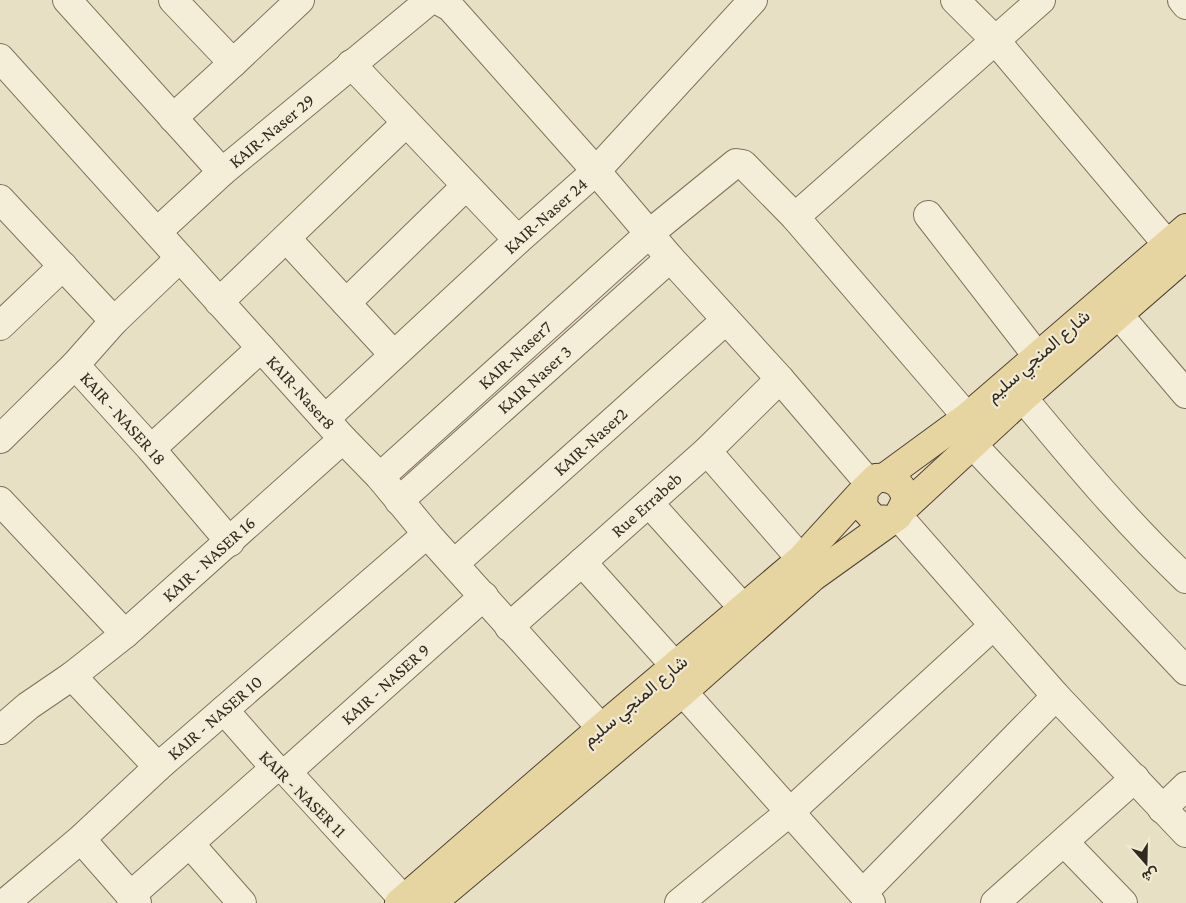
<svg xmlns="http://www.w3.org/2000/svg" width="1186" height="903" viewBox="0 0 1186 903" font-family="'Crimson Pro',Vazirmatn,serif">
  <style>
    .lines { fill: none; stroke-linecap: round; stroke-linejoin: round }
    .minor-casing { stroke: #81725d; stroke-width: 30 }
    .major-casing { stroke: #4f4131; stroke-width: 30 }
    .minor { stroke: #f4edd7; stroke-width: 28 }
    .major { stroke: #e7d5a1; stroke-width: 28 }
    .labels { text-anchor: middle; stroke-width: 4.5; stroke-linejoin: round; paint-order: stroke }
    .street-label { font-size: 18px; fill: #332a1f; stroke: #f1ead3 }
  </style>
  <rect width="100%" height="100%" fill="#e8e0c5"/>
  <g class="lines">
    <defs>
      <g id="minor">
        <path id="s1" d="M67 0 222 172 430 0"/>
        <path d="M173 0 233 63 300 0"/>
        <path d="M437 0 450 7 459 17 596 171 670 258 780 379 869 483"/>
        <path d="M955 0 995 40 1167 244"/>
        <path d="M1182 0 1186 5"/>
        <path id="s2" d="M0 58 343 439 380 477 427 534 601 728"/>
        <path d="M351 64 518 240"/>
        <path d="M173 118 233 63"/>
        <path d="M0 199 114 321"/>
        <path d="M928 215 1038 357"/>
        <path d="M795 217 1041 0"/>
        <path d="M157 232 222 172"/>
        <path d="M287 239 393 354"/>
        <path id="s3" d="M180 258 114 321 75 365 151 449 230 542"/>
        <path d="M219 302 406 123"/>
        <path d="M346 303 466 186"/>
        <path d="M1118 314 1186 394"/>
        <path d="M0 326 63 266"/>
        <path d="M1023 398C1075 461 1127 523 1186 579"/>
        <path id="s4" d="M325 419 518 240 596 171 753 0"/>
        <path d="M0 439 75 365"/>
        <path d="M972 444 1186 671"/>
        <path d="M151 449 261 348"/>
        <path d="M707 451 801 559"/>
        <path id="s5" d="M380 477 650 233 736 163 743 164 795 217 967 417"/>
        <path d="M0 501 125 634"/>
        <path id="s6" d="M399 501 670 258"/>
        <path d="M649 503 744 609"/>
        <path d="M898 516 1056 696 1186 833"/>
        <path d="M582 562 676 667"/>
        <path id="s7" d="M455 563 726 320"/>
        <path id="s8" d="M509 627 707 451 780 379"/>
        <path id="s9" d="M72 676 125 634 343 439"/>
        <path d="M683 692 871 903"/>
        <path d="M224 710 275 768 287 772 403 899"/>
        <path d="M0 730 28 706 72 676 158 767"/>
        <path id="s10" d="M287 772 484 596"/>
        <path d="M1162 809 1186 786"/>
        <path d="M81 839 137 903"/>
        <path d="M1064 842 1123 903"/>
        <path d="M190 844 242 903"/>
        <path d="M863 893 1056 696"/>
        <path d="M130 896 275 768"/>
        <path id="s11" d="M5 903 81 839 158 767 427 534"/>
        <path d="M679 903 791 811 993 626"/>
        <path d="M995 903 1135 778"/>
      </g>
      <g id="major">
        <path d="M885 477 967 417 1186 228"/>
        <path d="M903 509 1023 398 1186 256"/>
        <path d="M399 903 601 728 801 559 864 490"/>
        <path d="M432 903 683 692 813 577 898 516 906 500C903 484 893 476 876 478L864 490 863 507 874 519 891 520"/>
      </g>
    </defs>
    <use href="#minor" class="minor-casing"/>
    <use href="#major" class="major-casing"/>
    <use href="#minor" class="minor"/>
    <use href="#major" class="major"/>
  </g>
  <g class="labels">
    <g class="street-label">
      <text dy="6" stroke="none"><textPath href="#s1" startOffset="296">KAIR-Naser 29</textPath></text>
      <text dy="6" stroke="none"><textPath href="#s4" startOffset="300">KAIR-Naser 24</textPath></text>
      <text dy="6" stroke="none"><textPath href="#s5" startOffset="182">KAIR-Naser7</textPath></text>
      <text transform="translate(1038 356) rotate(-41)" y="6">شارع المنجي سليم</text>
      <text dy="6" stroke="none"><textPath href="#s6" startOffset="182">KAIR Naser 3</textPath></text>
      <text dy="6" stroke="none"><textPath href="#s2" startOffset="450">KAIR-Naser8</textPath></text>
      <text dy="6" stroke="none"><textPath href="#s3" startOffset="222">KAIR - NASER 18</textPath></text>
      <text dy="6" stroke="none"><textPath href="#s7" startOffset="182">KAIR-Naser2</textPath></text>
      <text dy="6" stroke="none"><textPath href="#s8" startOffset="184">Rue Errabeb</textPath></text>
      <text dy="6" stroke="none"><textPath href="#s9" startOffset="180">KAIR - NASER 16</textPath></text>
      <text dy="6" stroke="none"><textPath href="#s10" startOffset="132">KAIR - NASER 9</textPath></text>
      <text transform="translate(635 701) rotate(-40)" y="6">شارع المنجي سليم</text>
      <text dy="6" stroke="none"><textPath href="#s11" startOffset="280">KAIR - NASER 10</textPath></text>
      <text transform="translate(303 794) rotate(45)" y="6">KAIR - NASER 11</text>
    </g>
  </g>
  <g transform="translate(1146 863) rotate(160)" stroke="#f1ead3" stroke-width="4" paint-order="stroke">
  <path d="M0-4L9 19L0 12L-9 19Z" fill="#332a1f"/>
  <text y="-8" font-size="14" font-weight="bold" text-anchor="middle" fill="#332a1f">ش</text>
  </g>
</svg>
